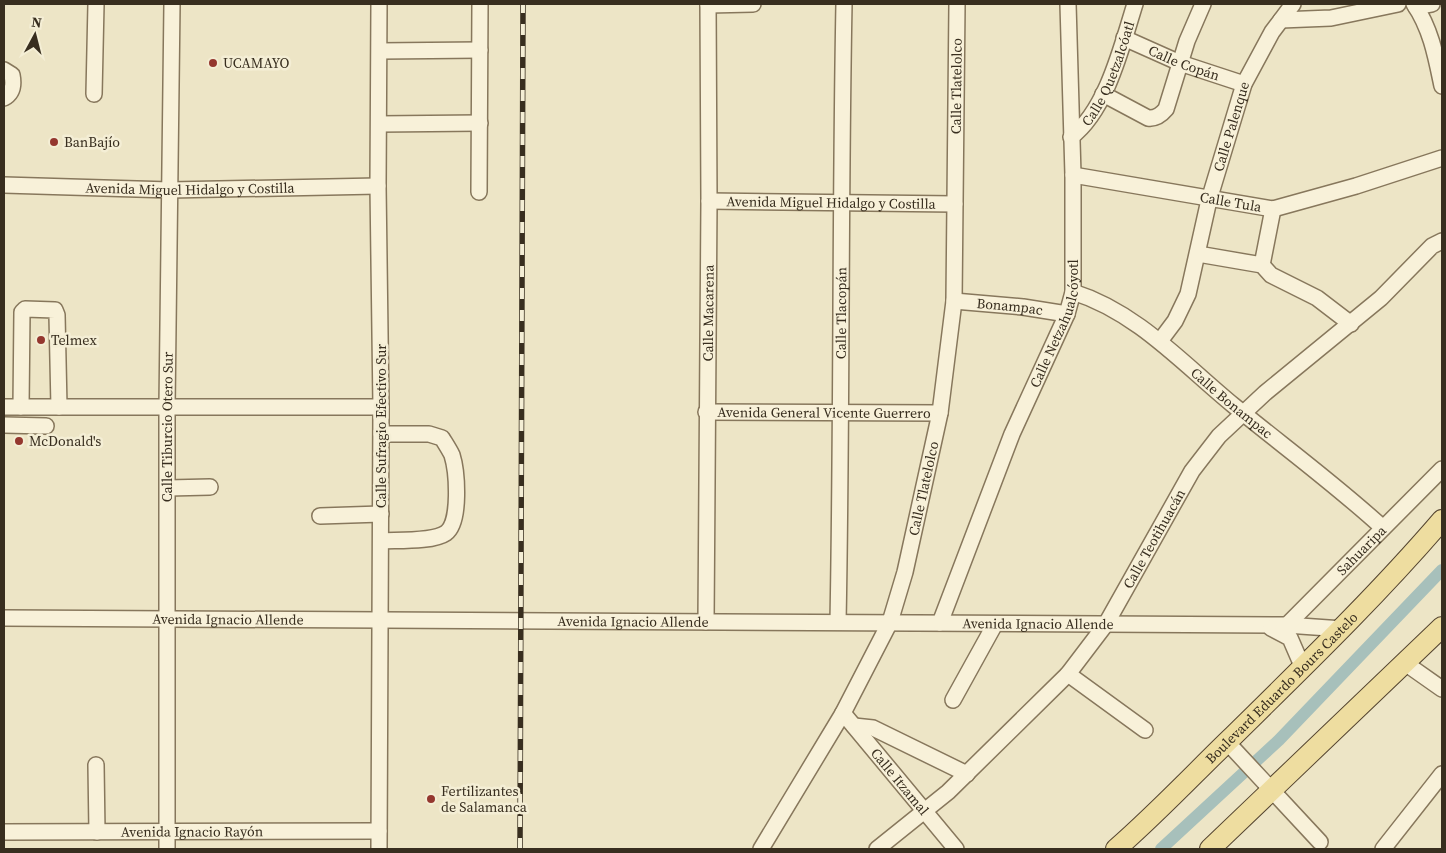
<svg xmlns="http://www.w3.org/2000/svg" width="1446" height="853" viewBox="0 0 1446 853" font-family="'Source Serif 4',serif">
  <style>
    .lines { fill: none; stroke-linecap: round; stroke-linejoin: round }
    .canal { stroke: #a7c0bb; stroke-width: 12 }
    .minor-casing { stroke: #87775c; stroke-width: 18 }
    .major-casing { stroke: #554530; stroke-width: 22 }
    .minor { stroke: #f8f1d9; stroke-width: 15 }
    .major { stroke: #eedda0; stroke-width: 20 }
    .rail-casing { stroke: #382e1f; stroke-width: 5.5 }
    .rail { stroke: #f4eed5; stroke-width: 4; stroke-dasharray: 11; stroke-linecap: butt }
    .poi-dot { fill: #94372e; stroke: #f4eed5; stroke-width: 2 }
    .labels { text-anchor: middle; stroke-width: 5; stroke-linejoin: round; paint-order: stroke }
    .street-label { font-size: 14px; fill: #382e1f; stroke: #f4eed5 }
    .poi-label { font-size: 14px; fill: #382e1f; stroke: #f4eed5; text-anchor: start }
  </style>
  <rect width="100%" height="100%" fill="#ede5c6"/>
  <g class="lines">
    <path class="canal" d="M1161 849 1279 740 1442 570"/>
    <defs>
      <g id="minor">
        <path d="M1414 4C1431 29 1436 57 1442 86"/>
        <path d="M708 5 753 4"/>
        <path d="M1416 7 1432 4"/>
        <path d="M1281 20 1331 18 1398 4"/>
        <path id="s1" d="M1124 38 1180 63 1244 84"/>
        <path d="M380 51 480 50"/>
        <path d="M4 70 12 75C14 85 13 93 4 98"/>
        <path d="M94 94 96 4"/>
        <path d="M1103 94 1148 118C1156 119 1161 115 1166 109L1187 41 1203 4"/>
        <path d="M379 124 480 123"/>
        <path id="s2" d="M1071 137C1107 110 1122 45 1135 4"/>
        <path id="s3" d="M1073 175 1273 209 1356 186 1442 158"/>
        <path id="s4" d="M4 185 170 190 378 186"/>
        <path d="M479 192 480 4"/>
        <path id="s5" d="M709 201 955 204"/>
        <path d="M1198 254 1262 265 1271 275 1317 298 1351 324"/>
        <path d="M1262 265 1273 209"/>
        <path id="s6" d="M1073 292C1137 312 1183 364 1233 405 1283 446 1335 484 1383 528"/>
        <path id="s7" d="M954 301 1023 307 1067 314"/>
        <path id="s8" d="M1160 341 1175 321 1188 294 1209 200 1244 84 1272 32 1293 4"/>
        <path d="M4 407H381"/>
        <path d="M21 407 22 312 25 309 55 310 57 315 59 407"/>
        <path id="s9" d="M706 412 940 413"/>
        <path d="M4 425 46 426"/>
        <path d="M168 488 210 487"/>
        <path d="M320 516 381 514"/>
        <path d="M381 541C397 540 433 542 446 533 461 522 457 471 452 455 449 449 445 443 442 438L429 434H381"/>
        <path id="s10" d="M4 618 1286 625 1343 629"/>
        <path id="s11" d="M706 622 709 201 708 4"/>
        <path id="s12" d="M838 622C842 416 840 210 844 4"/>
        <path id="s13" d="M940 623 1012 434 1067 314 1073 292V175L1068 4"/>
        <path d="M1271 628 1290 638 1303 668"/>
        <path id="s14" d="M1283 629 1442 469"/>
        <path d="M1405 663 1442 689"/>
        <path d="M1068 674 1145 730"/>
        <path d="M953 700 995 624"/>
        <path id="s15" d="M843 713 956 849"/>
        <path d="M854 726 873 728 967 774"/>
        <path d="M1227 742 1320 842"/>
        <path d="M96 765 97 832"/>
        <path id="s16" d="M4 832 379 831"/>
        <path id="s17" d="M167 849V407L172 4"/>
        <path d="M379 849 381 407 378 186 379 4"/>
        <path id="s18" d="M761 849 843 713 890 622 905 572 940 413 954 301 957 4"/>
        <path id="s19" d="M877 849 948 792 1068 674 1106 624 1192 471 1219 436 1265 393 1381 298 1432 246 1442 241"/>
        <path d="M1383 849 1442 774"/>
      </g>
      <g id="major">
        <path id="s20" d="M1116 849C1155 815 1191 777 1228 741 1301 669 1375 598 1442 520"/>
        <path d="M1210 849 1442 627"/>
      </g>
    </defs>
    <use href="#minor" class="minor-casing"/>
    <use href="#major" class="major-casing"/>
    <use href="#minor" class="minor"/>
    <use href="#major" class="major"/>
    <defs>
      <path id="rail" d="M520 849 523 4"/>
    </defs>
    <use href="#rail" class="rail-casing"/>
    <use href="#rail" class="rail"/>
  </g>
  <g class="poi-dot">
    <circle cx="213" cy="63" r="5"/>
    <circle cx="54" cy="142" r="5"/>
    <circle cx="41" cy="340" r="5"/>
    <circle cx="19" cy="441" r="5"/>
    <circle cx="431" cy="799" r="5"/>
  </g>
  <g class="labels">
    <g class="street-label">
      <text dy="5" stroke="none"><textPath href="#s1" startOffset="65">Calle Copán</textPath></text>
      <text dy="5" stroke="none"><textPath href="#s2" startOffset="75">Calle Quetzalcóatl</textPath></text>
      <text dy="5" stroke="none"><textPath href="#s18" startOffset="804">Calle Tlatelolco</textPath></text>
      <text dy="5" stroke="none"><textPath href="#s8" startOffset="228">Calle Palenque</textPath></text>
      <text dy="5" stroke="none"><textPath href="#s4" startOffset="186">Avenida Miguel Hidalgo y Costilla</textPath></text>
      <text dy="5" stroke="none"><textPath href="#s3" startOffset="160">Calle Tula</textPath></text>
      <text dy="5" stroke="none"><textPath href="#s5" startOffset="122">Avenida Miguel Hidalgo y Costilla</textPath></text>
      <text dy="5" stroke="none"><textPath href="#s7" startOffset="56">Bonampac</textPath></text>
      <text dy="5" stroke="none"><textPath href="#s11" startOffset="309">Calle Macarena</textPath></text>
      <text dy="5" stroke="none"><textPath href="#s12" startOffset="309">Calle Tlacopán</textPath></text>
      <text dy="5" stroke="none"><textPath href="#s13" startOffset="322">Calle Netzahualcóyotl</textPath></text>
      <text dy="5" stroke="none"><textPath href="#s6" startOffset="195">Calle Bonampac</textPath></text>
      <text dy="5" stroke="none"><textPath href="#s9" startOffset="118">Avenida General Vicente Guerrero</textPath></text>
      <text dy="5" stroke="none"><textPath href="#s17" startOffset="422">Calle Tiburcio Otero Sur</textPath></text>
      <text transform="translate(381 426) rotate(-90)" y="5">Calle Sufragio Efectivo Sur</text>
      <text dy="5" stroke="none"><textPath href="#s18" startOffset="399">Calle Tlatelolco</textPath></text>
      <text dy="5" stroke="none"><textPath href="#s19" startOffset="420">Calle Teotihuacán</textPath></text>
      <text dy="5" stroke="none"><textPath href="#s14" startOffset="111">Sahuaripa</textPath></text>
      <text dy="5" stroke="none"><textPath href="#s10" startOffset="224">Avenida Ignacio Allende</textPath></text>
      <text dy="5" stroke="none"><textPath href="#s10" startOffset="629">Avenida Ignacio Allende</textPath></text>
      <text dy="5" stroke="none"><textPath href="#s10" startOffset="1034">Avenida Ignacio Allende</textPath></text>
      <text dy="5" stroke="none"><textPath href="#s20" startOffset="231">Boulevard Eduardo Bours Castelo</textPath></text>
      <text dy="5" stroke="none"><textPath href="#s15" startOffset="89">Calle Itzamal</textPath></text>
      <text dy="5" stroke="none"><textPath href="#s16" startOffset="188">Avenida Ignacio Rayón</textPath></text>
    </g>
    <g class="poi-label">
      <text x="223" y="68">UCAMAYO</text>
      <text x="64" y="147">BanBajío</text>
      <text x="51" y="345">Telmex</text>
      <text x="29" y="446">McDonald's</text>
      <text x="441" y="796">Fertilizantes<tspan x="441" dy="16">de Salamanca</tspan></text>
    </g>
  </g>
  <rect width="1446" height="853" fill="none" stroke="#382e1f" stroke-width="10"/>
  <g transform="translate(35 35) rotate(7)" stroke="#f4eed5" stroke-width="4" paint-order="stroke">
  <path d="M0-4L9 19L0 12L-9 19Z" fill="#382e1f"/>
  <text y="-8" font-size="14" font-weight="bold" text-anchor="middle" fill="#382e1f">N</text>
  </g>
</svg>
